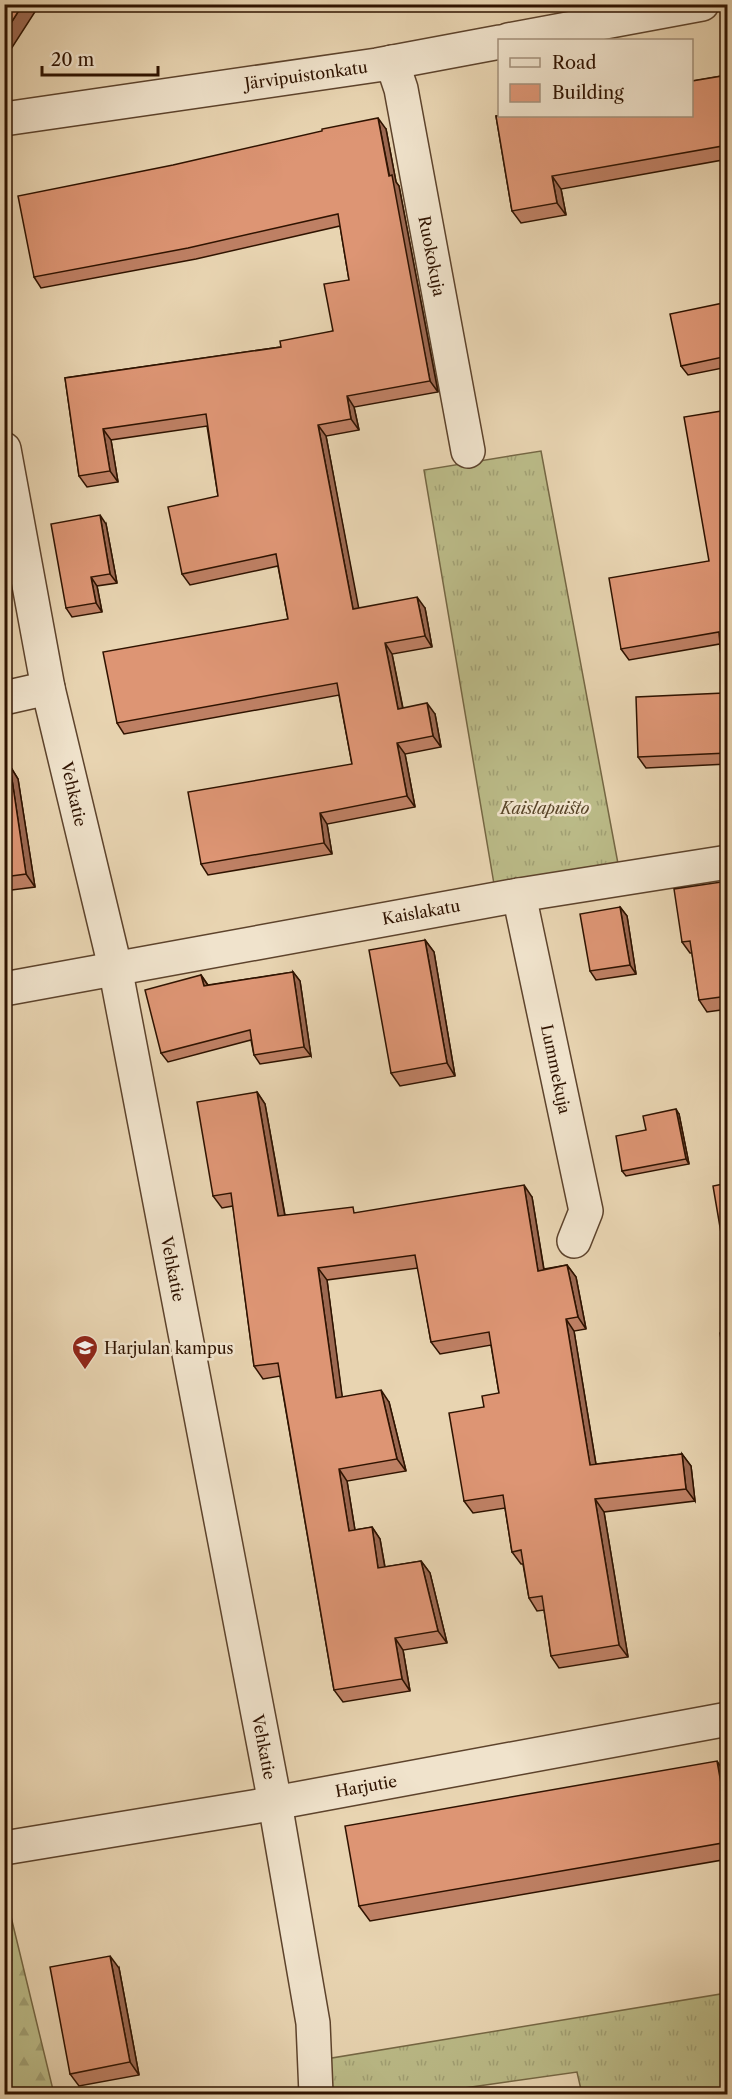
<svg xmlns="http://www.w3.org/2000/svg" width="732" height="2099" viewBox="0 0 732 2099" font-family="'Libre Caslon Text',serif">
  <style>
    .grass { fill: url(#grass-tufts); stroke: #756744; stroke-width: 1.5 }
    .forest { fill: url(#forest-firs); stroke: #756744; stroke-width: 1.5 }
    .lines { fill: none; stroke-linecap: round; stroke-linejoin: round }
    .minor-casing { stroke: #5d432c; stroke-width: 36 }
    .minor { stroke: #f0e3cc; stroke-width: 33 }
    .wall { fill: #be8064; stroke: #2f1300; stroke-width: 1.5 }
    .shaded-wall { fill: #9b6851; stroke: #2f1300; stroke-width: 1.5 }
    .building { fill: #dd9574; stroke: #2f1300; stroke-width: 1.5 }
    .labels { text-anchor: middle; stroke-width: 5; stroke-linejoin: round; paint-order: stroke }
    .street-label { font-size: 16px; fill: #2f1300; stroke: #f0e3cc }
    .park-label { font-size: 16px; font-style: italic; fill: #594529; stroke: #f0e3cc }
    .poi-label { font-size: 16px; fill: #2f1300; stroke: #f0e3cc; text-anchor: start }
  </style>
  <defs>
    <pattern id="grass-tufts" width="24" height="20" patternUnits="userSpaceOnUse" patternTransform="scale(1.5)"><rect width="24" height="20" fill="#bb8"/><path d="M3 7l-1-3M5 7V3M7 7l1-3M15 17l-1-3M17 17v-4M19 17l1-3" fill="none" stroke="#a1a074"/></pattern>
    <pattern id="forest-firs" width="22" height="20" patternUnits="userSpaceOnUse" patternTransform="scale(1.5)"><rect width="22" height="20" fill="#bb8"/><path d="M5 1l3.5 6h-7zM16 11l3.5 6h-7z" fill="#a1a074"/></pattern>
  </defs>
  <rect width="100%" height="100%" fill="#e8d4b1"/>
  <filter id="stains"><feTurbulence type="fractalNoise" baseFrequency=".00333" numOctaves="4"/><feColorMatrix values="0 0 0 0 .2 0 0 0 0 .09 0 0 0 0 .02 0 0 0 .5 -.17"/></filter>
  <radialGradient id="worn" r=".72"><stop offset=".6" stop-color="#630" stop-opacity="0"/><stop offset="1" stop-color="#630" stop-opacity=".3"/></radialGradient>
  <g class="grass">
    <path d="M541 451 619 869 495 890 424 470Z"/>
    <path d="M727 1993V2094H582L577 2072 422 2094H328L326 2059Z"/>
  </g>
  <path class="forest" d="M5 1892 54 2094H5Z"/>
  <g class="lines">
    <defs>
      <g id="minor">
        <path d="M508 40 702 4"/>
        <path d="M392 62 401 89 468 451"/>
        <path d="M4 119 377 65 500 42"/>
        <path d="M4 449 48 688 115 967 275 1803 313 2023 316 2094"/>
        <path d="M4 698 48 688"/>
        <path d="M519 895 586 1211 574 1241"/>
        <path d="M4 989 519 895 728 862"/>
        <path d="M4 1848 253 1807 728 1719"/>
      </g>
    </defs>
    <use href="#minor" class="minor-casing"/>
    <use href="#minor" class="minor"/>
  </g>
  <g class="wall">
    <path d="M728 75V159L561 189 566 215 521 223 512 211 496 116Z"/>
    <path d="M386 129 396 182 399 186 438 392 354 407 359 430 326 436 358 608H425L432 647 392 654 403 708 435 714 441 747 405 754 415 807 327 824 332 854 208 875 201 864 352 764 339 695 124 734 117 723 288 619 278 566 190 585 182 574 218 496 207 426 111 440 118 482 87 487 79 476 65 378 281 347 333 331 349 280 340 226 196 259 41 288 34 277Z"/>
    <path d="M728 302V367L688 375 681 366Z"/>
    <path d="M728 410V764L646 768 638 757 724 693 720 644 629 660 621 649 709 561Z"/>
    <path d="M106 524 117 583 97 586 102 612 72 617 66 608Z"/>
    <path d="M10 766 18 779 35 887 4 891V767Z"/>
    <path d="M728 881V1009L707 1012 699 1000 692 953H690L682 942Z"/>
    <path d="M4 896 10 934 4 935Z"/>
    <path d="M620 907 627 916 636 974 596 980 590 971Z"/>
    <path d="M425 940 434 952 455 1076 400 1086 391 1073Z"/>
    <path d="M293 972 300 981 311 1056 260 1064 254 1055 251 1040 168 1062 161 1053 201 975 208 985Z"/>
    <path d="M257 1092 265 1104 285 1215 357 1213 532 1197 544 1269 567 1265 576 1277 586 1329 574 1331 596 1464 682 1454 691 1466 695 1501 604 1512 628 1657 559 1668 551 1656 544 1610 537 1611 529 1598 523 1564H521L512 1552 505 1508 473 1513 464 1501 484 1407 499 1393 491 1345 440 1354 431 1342 418 1268 327 1280 342 1397 389 1402 406 1471 347 1481 355 1530 372 1527 380 1539 385 1567 421 1561 430 1573 447 1643 403 1650 410 1691 343 1702 334 1690 280 1376 263 1379 254 1366 233 1206 222 1208 213 1196Z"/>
    <path d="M679 1114 689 1164 626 1176 622 1171 646 1130Z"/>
    <path d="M727 1776 728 1859 370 1921 359 1906Z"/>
    <path d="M119 1968 139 2075 79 2086 70 2074Z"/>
  </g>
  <g class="shaded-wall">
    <path d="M23 4H40L4 60V34Z"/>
    <path d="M378 118 386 129 396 182 399 186 438 392 430 381Z"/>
    <path d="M552 176 561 189 566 215 557 203Z"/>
    <path d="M347 396 354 407 359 430 351 419Z"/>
    <path d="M318 425 326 436 361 620 353 609Z"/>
    <path d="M103 429 111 440 118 482 110 471Z"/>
    <path d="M100 515 106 524 117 583 110 574Z"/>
    <path d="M91 577 97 586 102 612 96 603Z"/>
    <path d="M417 597 425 608 432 647 425 636Z"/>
    <path d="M385 643 392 654 405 720 398 709Z"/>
    <path d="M427 703 435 714 441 747 433 736Z"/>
    <path d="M397 743 405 754 415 807 407 796Z"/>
    <path d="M10 766 18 779 35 887 26 874Z"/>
    <path d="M320 813 327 824 332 854 324 843Z"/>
    <path d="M4 896 10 934 4 925Z"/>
    <path d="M620 907 627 916 636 974 630 965Z"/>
    <path d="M425 940 434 952 455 1076 447 1063Z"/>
    <path d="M293 972 300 981 311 1056 304 1047Z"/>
    <path d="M201 975 207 984 210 995 204 986Z"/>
    <path d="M257 1092 265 1104 287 1228 278 1216Z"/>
    <path d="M676 1109 679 1114 689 1164 686 1159Z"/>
    <path d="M524 1185 532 1197 546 1283 538 1271Z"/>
    <path d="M567 1265 576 1277 586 1329 578 1317Z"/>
    <path d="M318 1268 327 1280 344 1410 336 1398Z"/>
    <path d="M566 1319 574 1331 598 1477 590 1465Z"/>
    <path d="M381 1390 389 1402 406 1471 397 1459Z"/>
    <path d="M682 1454 691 1466 695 1501 686 1489Z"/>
    <path d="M339 1469 347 1481 357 1543 349 1531Z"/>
    <path d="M595 1499 604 1512 628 1657 619 1645Z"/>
    <path d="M372 1527 380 1539 387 1580 378 1568Z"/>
    <path d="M421 1561 430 1573 447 1643 438 1631Z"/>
    <path d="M395 1638 403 1650 410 1691 402 1679Z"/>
    <path d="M717 1761 727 1776 728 1779V1822Z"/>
    <path d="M110 1956 119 1968 139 2075 130 2062Z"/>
  </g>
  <g class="building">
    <path d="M4 4H23L4 34Z"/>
    <path d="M728 75V145L552 176 557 203 512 211 496 116H692V81Z"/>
    <path d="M378 118 389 176 392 175 430 381 347 396 351 419 318 425 353 609 417 597 425 636 385 643 398 709 427 703 433 736 397 743 407 796 320 813 324 843 201 864 188 792 352 764 337 683 117 723 103 652 288 619 276 554 182 574 168 507 218 496 206 414 103 429 110 471 79 476 65 378 281 347 280 341 333 331 324 284 349 280 338 214 188 248 34 277 18 196 173 165 322 131V129Z"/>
    <path d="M728 302V356L681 366 670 314Z"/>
    <path d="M728 410V753L638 757 636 697 724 693 719 632 621 649 609 578 709 561 684 417Z"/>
    <path d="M100 515 110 574 91 577 96 603 66 608 51 524Z"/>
    <path d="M10 766 26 874 4 877V767Z"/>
    <path d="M728 881V996L699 1000 690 941 682 942 674 889Z"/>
    <path d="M620 907 630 965 590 971 580 914Z"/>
    <path d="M425 940 447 1063 391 1073 369 950Z"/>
    <path d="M293 972 304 1047 254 1055 250 1030 161 1053 145 990 201 975 204 986Z"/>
    <path d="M257 1092 278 1216 353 1207 354 1213 524 1185 538 1271 567 1265 578 1317 566 1319 590 1465 682 1454 686 1489 595 1499 619 1645 551 1656 542 1596 529 1598 521 1550 512 1552 503 1495 464 1501 449 1413 484 1407 482 1396 499 1393 489 1332 431 1342 415 1255 318 1268 336 1398 381 1390 397 1459 339 1469 349 1531 372 1527 378 1568 421 1561 438 1631 395 1638 402 1679 334 1690 278 1363 254 1366 231 1193 213 1196 197 1102Z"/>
    <path d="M676 1109 686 1159 622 1171 616 1136 646 1130 643 1116Z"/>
    <path d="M728 1183V1274L713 1186Z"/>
    <path d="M728 1331V1384L720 1333Z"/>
    <path d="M717 1761 728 1822V1842L359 1906 345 1826Z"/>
    <path d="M110 1956 130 2062 70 2074 50 1967Z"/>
  </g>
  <defs>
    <symbol id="school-pin" viewBox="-11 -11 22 30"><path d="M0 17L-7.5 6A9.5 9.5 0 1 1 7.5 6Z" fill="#8f2418" stroke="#f0e3cc"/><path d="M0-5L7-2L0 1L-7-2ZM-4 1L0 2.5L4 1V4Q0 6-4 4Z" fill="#fff"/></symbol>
  </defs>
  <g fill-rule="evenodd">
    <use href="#school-pin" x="70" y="1333" width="30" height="40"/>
  </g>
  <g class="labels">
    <g class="street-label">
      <text transform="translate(306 75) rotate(-8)" y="6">Järvipuistonkatu</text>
      <text transform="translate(432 256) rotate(79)" y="6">Ruokokuja</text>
      <text transform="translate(74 794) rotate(77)" y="6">Vehkatie</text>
      <text transform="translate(421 912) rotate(-10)" y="6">Kaislakatu</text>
      <text transform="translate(556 1069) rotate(78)" y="6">Lummekuja</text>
      <text transform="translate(173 1269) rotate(79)" y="6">Vehkatie</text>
      <text transform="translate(264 1747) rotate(79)" y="6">Vehkatie</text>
      <text transform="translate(366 1786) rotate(-10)" y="6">Harjutie</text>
    </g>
    <g class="park-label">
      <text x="545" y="814">Kaislapuisto</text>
    </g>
    <g class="poi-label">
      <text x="104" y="1354">Harjulan kampus</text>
    </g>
  </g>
  <rect width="732" height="2099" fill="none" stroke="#e8d4b1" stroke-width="24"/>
  <rect x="6" y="6" width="720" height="2087" fill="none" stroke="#2f1300" stroke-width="3"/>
  <rect x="12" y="12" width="708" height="2075" fill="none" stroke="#2f1300" stroke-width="1.5"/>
  <rect x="498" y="39" width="195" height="78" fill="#f0e3cc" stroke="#a3907a" stroke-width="1.5"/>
  <rect x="510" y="58" width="30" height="9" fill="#f0e3cc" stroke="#a3907a" stroke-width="1.5"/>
  <text x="552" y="69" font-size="18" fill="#2f1300">Road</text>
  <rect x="510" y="84" width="30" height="18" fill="#dd9574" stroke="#a3907a" stroke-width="1.5"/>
  <text x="552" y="99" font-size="18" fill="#2f1300">Building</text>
  <path d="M42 66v9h116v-9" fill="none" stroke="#2f1300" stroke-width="3"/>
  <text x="51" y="66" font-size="18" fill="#2f1300" stroke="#f0e3cc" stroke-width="4.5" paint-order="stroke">20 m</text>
  <rect width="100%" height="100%" filter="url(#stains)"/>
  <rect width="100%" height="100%" fill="url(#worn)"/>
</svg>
